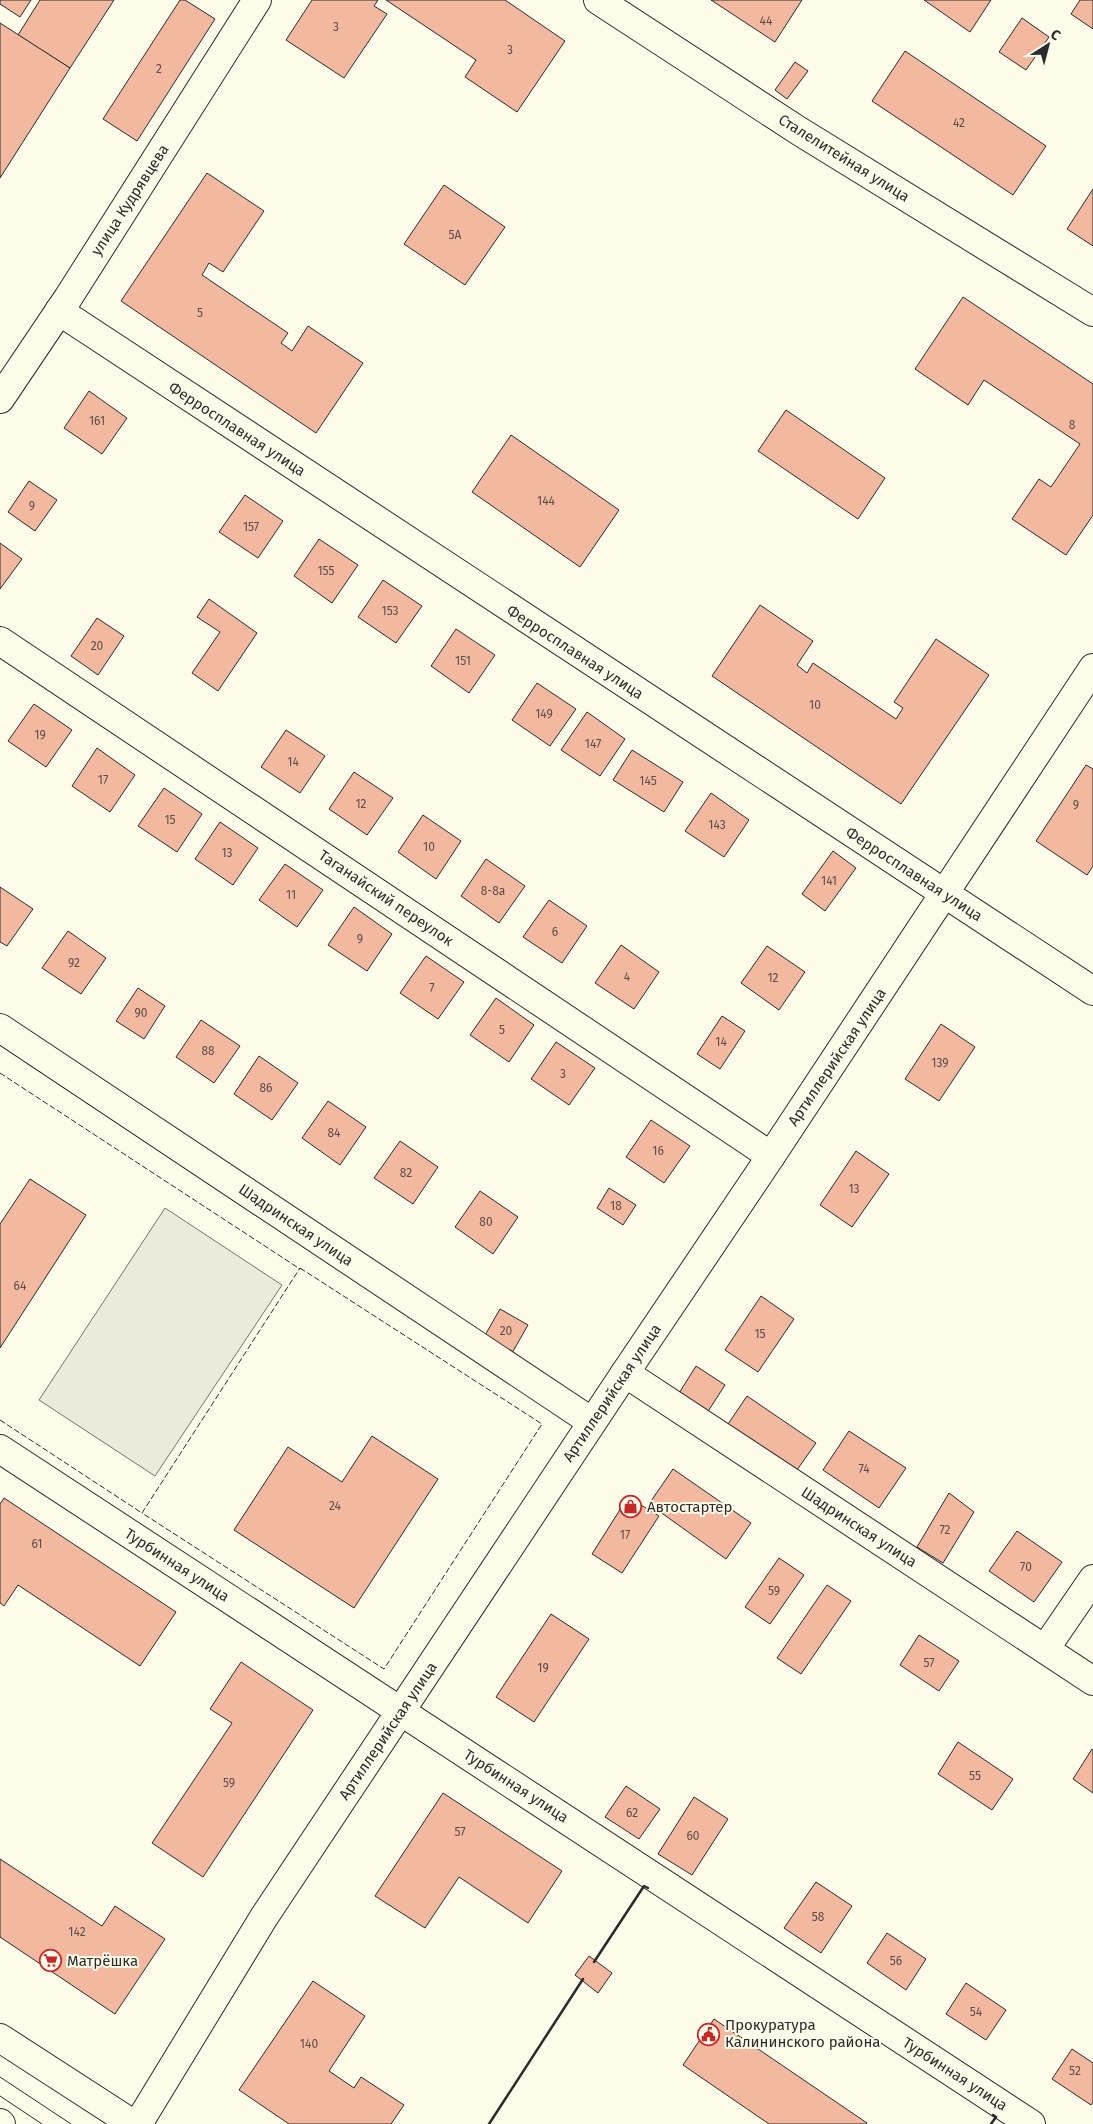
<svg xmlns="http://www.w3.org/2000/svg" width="1093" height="2124" viewBox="0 0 1093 2124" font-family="'Fira Sans',sans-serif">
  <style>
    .parking { fill: #eceadb; stroke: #74746e }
    .building { fill: #f2b8a0; stroke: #2b2b2b }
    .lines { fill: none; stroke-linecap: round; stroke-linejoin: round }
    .minor-casing { stroke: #2b2b2b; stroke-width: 30 }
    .major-casing { stroke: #2b2b2b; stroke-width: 30 }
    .minor { stroke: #fdfbea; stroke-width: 28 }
    .major { stroke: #fdfbea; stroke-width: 28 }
    .tram { stroke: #2b2b2b; stroke-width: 1 }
    .fence { stroke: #2b2b2b; stroke-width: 1; stroke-dasharray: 6 2.5; stroke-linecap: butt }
    .wall { stroke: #2b2b2b; stroke-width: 2.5 }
    .labels { text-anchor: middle; stroke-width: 4; stroke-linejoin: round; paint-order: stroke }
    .number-label { font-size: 12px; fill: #5d4e48 }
    .street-label { font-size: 15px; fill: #2b2b2b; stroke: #fdfbea }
    .poi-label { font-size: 15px; fill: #2b2b2b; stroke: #fdfbea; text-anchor: start }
  </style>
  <rect width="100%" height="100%" fill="#fdfbea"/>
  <path class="parking" d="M165 1208 282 1285 155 1476 39 1400Z"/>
  <g class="building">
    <path d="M0 0H31L20 17 0 4Z"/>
    <path d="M40 0H114L70 68 18 35Z"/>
    <path d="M180 0H185L215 19 137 141 103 119Z"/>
    <path d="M312 0H378L374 6 387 14 344 78 286 40Z"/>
    <path d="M386 0H505L565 41 517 112 465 77 476 60Z"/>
    <path d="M711 0H802L775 42Z"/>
    <path d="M924 0H991L970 32Z"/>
    <path d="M1080 0H1093V29L1071 14Z"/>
    <path d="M1022 18 1049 37 1026 70 999 52Z"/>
    <path d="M0 23 70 68 0 178Z"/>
    <path d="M905 51 1046 146 1013 195 872 101Z"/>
    <path d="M795 62 808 71 787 99 775 90Z"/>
    <path d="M207 173 264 211 223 272 209 263 202 275 288 333 281 343 292 351 308 326 363 363 316 433 121 301Z"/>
    <path d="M444 185 505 227 465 285 404 244Z"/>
    <path d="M1093 189V246L1067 229Z"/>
    <path d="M963 297 1093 384V515L1066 555 1012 519 1039 479 1051 487 1080 444 984 380 968 405 915 369Z"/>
    <path d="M89 391 127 418 102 454 64 428Z"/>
    <path d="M786 410 885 478 858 519 758 451Z"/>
    <path d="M511 435 619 510 580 567 472 492Z"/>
    <path d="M29 481 57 500 35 531 8 512Z"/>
    <path d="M245 495 283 521 258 558 219 532Z"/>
    <path d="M319 539 358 565 332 603 294 576Z"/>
    <path d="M0 543 22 559 0 589Z"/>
    <path d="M383 580 422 606 396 643 358 617Z"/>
    <path d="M209 599 257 633 218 691 192 673 220 632 197 617Z"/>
    <path d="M760 605 813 641 797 665 807 673 813 663 896 719 903 708 894 702 936 639 989 675 901 804 712 676Z"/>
    <path d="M97 618 124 636 98 675 71 656Z"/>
    <path d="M456 629 495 655 469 693 431 666Z"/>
    <path d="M537 683 576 709 550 746 512 720Z"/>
    <path d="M34 704 72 730 46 767 8 741Z"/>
    <path d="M587 712 625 739 600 776 561 750Z"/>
    <path d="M286 730 325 756 300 793 261 767Z"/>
    <path d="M97 748 135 775 110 812 72 786Z"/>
    <path d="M632 750 683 782 664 812 613 780Z"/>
    <path d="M1086 765 1093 769V866L1087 875 1036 841Z"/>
    <path d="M354 772 393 798 367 835 329 809Z"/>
    <path d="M164 788 202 814 177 852 138 826Z"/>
    <path d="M711 793 749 820 724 857 685 831Z"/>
    <path d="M423 815 461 841 436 879 398 852Z"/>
    <path d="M220 822 258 848 233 885 195 859Z"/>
    <path d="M833 851 856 868 825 911 802 894Z"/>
    <path d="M486 859 525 886 499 923 461 896Z"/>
    <path d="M285 864 323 890 297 927 259 900Z"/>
    <path d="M0 887 33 909 7 946 0 942Z"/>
    <path d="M549 900 587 926 562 963 523 937Z"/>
    <path d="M354 907 392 934 367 971 328 945Z"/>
    <path d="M68 931 106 958 81 994 42 968Z"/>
    <path d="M621 945 659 972 634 1009 595 983Z"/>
    <path d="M767 946 805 972 779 1010 741 983Z"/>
    <path d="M426 956 464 982 438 1019 400 993Z"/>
    <path d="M138 988 165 1006 144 1039 116 1021Z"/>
    <path d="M496 998 534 1025 509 1062 470 1035Z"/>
    <path d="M722 1016 745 1031 720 1069 697 1054Z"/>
    <path d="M201 1020 240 1046 214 1083 176 1057Z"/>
    <path d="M941 1024 975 1047 939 1101 905 1079Z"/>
    <path d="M556 1042 595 1068 569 1105 531 1079Z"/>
    <path d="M259 1056 298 1083 272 1120 234 1094Z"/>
    <path d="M328 1101 366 1127 340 1165 302 1138Z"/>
    <path d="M651 1120 690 1146 664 1183 626 1157Z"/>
    <path d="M400 1141 438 1167 413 1204 374 1178Z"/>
    <path d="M856 1151 889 1174 852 1227 820 1205Z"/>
    <path d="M30 1179 86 1215 0 1348V1224Z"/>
    <path d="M609 1188 636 1205 623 1225 597 1208Z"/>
    <path d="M480 1191 518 1217 493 1254 455 1227Z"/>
    <path d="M761 1296 794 1319 758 1372 725 1350Z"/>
    <path d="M500 1309 528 1325 512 1353 484 1337Z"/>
    <path d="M696 1366 725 1385 705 1416 676 1398Z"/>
    <path d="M747 1396 816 1443 792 1477 724 1430Z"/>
    <path d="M849 1431 906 1468 879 1508 823 1470Z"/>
    <path d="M372 1436 438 1479 354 1608 234 1530 288 1447 342 1482Z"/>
    <path d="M673 1469 751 1523 726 1559 649 1504Z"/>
    <path d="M949 1493 974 1512 943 1563 917 1547Z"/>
    <path d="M628 1497 659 1516 622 1573 592 1554Z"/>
    <path d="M4 1498 176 1612 140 1666 18 1585 4 1606 0 1603V1504Z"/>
    <path d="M1017 1531 1062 1562 1034 1602 989 1571Z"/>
    <path d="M779 1558 804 1575 770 1624 745 1607Z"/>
    <path d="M827 1585 851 1601 801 1674 777 1658Z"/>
    <path d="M551 1614 589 1639 534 1722 496 1697Z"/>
    <path d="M919 1635 959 1661 939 1691 900 1665Z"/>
    <path d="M241 1662 313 1710 203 1877 152 1843 232 1723 210 1709Z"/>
    <path d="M958 1742 1013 1779 992 1810 938 1774Z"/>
    <path d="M1092 1749 1093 1750V1793L1073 1779Z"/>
    <path d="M626 1786 660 1809 639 1839 605 1817Z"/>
    <path d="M443 1793 562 1871 528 1923 459 1877 425 1928 375 1896Z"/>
    <path d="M694 1797 728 1819 692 1875 658 1854Z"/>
    <path d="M0 1859 102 1926 115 1906 165 1939 115 2014 0 1937Z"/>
    <path d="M816 1882 852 1906 821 1953 784 1928Z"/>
    <path d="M887 1933 926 1959 906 1990 867 1963Z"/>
    <path d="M589 1956 612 1973 598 1993 575 1975Z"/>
    <path d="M313 1981 365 2016 329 2071 354 2088 361 2077 404 2105 391 2124H289L239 2090Z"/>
    <path d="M966 1983 1006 2010 986 2040 946 2014Z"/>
    <path d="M714 2019 867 2123 866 2124H769L683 2065Z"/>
    <path d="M1072 2049 1093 2063V2102L1091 2105 1052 2079Z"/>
  </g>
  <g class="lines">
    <defs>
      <g id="minor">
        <path d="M598 0 799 131 1093 312"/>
        <path d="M59 311 1093 991"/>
        <path d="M0 399 68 298 257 0"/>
        <path d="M0 641 771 1156"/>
        <path d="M0 1028 592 1422"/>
        <path d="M625 1373 1093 1681"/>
        <path d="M0 1449 1031 2124"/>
        <path d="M1045 1649 1093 1579"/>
        <path d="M138 2124 264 1917 625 1373 771 1156 1093 668"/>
      </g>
      <g id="major">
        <path d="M0 2038 133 2124"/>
        <path d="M0 2123 1 2124"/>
      </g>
    </defs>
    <use href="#minor" class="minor-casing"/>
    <use href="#major" class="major-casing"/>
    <use href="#minor" class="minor"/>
    <use href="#major" class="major"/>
    <g class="tram">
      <path d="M0 2077 71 2124"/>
      <path d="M0 2096 42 2124"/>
    </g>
    <g class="fence">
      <path d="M0 1073 300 1269"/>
      <path d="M300 1268 542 1424 384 1669 142 1513Z"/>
      <path d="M0 1420 142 1513"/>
    </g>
    <g class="wall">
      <path d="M594 1962 644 1886 648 1888"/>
      <path d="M489 2124 583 1979"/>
      <path d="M991 2124 996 2117 993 2115"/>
    </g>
  </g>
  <defs>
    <symbol id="shop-ring" viewBox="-11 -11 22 22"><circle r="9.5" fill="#fdfbea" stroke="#c62828" stroke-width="1.5"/><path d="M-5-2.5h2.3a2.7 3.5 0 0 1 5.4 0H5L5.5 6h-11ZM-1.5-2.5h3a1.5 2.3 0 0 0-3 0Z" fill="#c62828"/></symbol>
    <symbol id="supermarket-ring" viewBox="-11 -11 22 22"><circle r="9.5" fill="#fdfbea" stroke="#c62828" stroke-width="1.5"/><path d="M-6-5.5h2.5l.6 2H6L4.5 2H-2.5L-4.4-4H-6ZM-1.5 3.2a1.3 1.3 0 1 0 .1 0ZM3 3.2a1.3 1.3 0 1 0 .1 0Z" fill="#c62828"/></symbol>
    <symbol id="civic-ring" viewBox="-11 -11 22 22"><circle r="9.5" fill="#fdfbea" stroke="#c62828" stroke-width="1.5"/><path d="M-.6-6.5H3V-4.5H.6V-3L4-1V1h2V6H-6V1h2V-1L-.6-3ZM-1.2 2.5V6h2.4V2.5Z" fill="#c62828"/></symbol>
  </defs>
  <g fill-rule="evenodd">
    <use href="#shop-ring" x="618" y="1494" width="25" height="25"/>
    <use href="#supermarket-ring" x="38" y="1948" width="25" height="25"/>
    <use href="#civic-ring" x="696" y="2022" width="25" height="25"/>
  </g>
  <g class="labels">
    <g class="number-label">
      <text x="766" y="25">44</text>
      <text x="336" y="31">3</text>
      <text x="510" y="54">3</text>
      <text x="159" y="73">2</text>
      <text x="959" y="127">42</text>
      <text x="455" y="239">5А</text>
      <text x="200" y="317">5</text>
      <text x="97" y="425">161</text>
      <text x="1072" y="429">8</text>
      <text x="546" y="505">144</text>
      <text x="32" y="510">9</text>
      <text x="251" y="531">157</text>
      <text x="326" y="575">155</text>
      <text x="390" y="615">153</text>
      <text x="97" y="650">20</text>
      <text x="463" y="665">151</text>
      <text x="815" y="709">10</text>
      <text x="544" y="718">149</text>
      <text x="40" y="739">19</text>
      <text x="593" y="748">147</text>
      <text x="293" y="766">14</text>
      <text x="103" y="784">17</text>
      <text x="648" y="785">145</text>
      <text x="361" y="808">12</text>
      <text x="1076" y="809">9</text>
      <text x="170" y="824">15</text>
      <text x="717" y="829">143</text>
      <text x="429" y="851">10</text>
      <text x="227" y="857">13</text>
      <text x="829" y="885">141</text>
      <text x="493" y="895">8-8а</text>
      <text x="291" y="899">11</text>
      <text x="555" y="936">6</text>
      <text x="360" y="943">9</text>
      <text x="74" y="967">92</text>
      <text x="627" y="981">4</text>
      <text x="773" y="982">12</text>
      <text x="432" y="992">7</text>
      <text x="141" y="1017">90</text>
      <text x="502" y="1034">5</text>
      <text x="721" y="1046">14</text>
      <text x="208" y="1055">88</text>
      <text x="940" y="1067">139</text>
      <text x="563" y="1078">3</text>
      <text x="266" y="1092">86</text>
      <text x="334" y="1137">84</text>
      <text x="658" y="1155">16</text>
      <text x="406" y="1177">82</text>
      <text x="854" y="1193">13</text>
      <text x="616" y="1210">18</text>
      <text x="486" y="1226">80</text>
      <text x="20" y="1290">64</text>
      <text x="506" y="1335">20</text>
      <text x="760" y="1338">15</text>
      <text x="864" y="1473">74</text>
      <text x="335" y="1510">24</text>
      <text x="945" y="1534">72</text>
      <text x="625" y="1539">17</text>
      <text x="37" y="1548">61</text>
      <text x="1026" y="1571">70</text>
      <text x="774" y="1595">59</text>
      <text x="929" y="1667">57</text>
      <text x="543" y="1672">19</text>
      <text x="975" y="1780">55</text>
      <text x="229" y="1787">59</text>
      <text x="632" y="1817">62</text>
      <text x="460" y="1836">57</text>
      <text x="693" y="1840">60</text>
      <text x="818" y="1921">58</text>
      <text x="77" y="1936">142</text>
      <text x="896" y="1965">56</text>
      <text x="976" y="2016">54</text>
      <text x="309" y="2048">140</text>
      <text x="1075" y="2075">52</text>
    </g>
    <g class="street-label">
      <text transform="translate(844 158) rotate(32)" y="5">Сталелитейная улица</text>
      <text transform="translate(130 200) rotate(-57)" y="5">улица Кудрявцева</text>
      <text transform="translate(237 429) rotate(33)" y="5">Ферросплавная улица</text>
      <text transform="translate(575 652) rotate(33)" y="5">Ферросплавная улица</text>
      <text transform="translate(914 874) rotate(33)" y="5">Ферросплавная улица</text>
      <text transform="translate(386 898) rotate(34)" y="5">Таганайский переулок</text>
      <text transform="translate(837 1057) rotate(-56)" y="5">Артиллерийская улица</text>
      <text transform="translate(296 1225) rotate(34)" y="5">Шадринская улица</text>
      <text transform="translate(612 1393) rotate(-56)" y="5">Артиллерийская улица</text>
      <text transform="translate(859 1527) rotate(33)" y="5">Шадринская улица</text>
      <text transform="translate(177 1565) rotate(33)" y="5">Турбинная улица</text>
      <text transform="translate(388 1731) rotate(-56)" y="5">Артиллерийская улица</text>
      <text transform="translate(516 1786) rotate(33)" y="5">Турбинная улица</text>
      <text transform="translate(955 2074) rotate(33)" y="5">Турбинная улица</text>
    </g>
    <g class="poi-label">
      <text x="647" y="1512">Автостартер</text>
      <text x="67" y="1966">Матрёшка</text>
      <text x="725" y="2030">Прокуратура<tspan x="725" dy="17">Калининского района</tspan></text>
    </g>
  </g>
  <g transform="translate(1048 45) rotate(36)" stroke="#fdfbea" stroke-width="4" paint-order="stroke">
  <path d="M0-4L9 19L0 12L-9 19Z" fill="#2b2b2b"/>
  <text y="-8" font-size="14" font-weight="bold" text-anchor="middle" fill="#2b2b2b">С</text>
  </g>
</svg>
